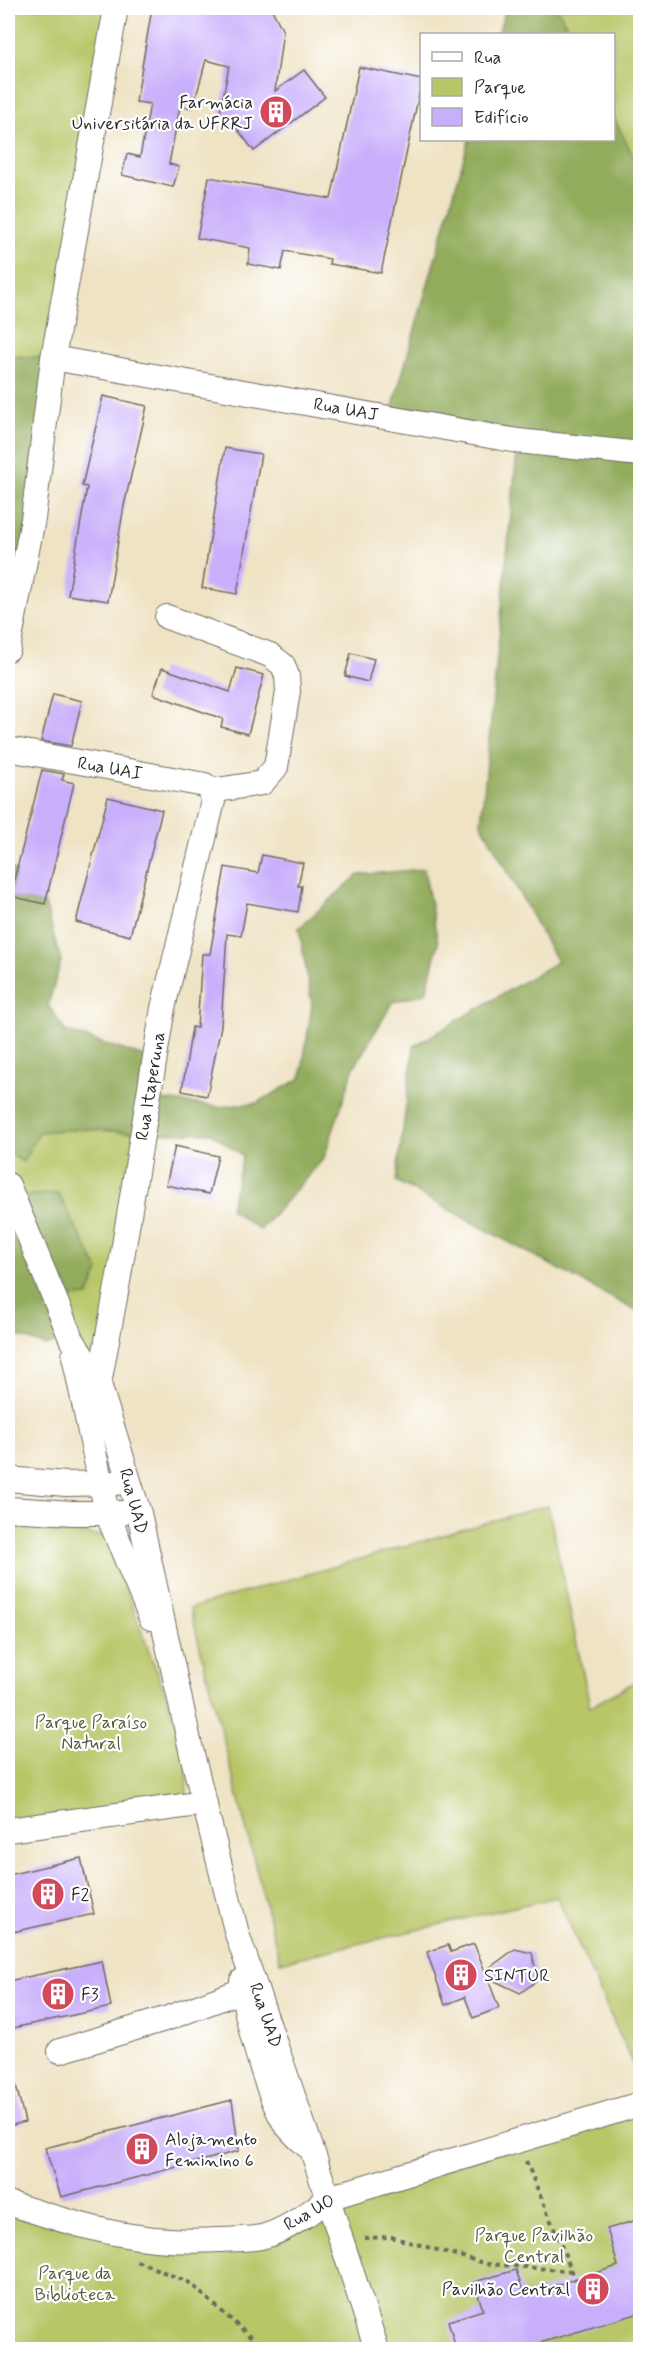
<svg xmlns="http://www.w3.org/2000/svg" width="648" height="2357" viewBox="0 0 648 2357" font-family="Mynerve,sans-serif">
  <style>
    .green { fill: #b8c668; stroke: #72784a; stroke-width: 1.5 }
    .forest { fill: #92ab5c; stroke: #5e6b44; stroke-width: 1.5 }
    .building { fill: #c8affb }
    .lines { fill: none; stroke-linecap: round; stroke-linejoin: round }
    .minor-casing { stroke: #706b61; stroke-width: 26 }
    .path { stroke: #706b61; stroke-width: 4; stroke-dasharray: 4.5 4.5; stroke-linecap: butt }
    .minor { stroke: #fff; stroke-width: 24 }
    .labels { text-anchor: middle; stroke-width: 4.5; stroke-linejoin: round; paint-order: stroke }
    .poi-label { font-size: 18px; fill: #2b2b2b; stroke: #fff; text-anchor: start }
    .street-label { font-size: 18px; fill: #2b2b2b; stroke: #fff }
    .park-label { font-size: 18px; fill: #555a3d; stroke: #fff }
  </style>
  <rect width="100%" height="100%" fill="#fff"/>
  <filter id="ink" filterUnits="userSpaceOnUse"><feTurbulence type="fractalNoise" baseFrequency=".0167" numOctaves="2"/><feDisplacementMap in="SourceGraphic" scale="12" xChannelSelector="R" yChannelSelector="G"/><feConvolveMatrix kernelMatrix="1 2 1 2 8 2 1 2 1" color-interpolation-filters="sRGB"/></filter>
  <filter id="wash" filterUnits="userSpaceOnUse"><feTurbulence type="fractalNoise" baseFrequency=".008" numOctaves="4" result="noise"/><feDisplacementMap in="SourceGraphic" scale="24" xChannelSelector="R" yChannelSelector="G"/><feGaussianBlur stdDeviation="1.35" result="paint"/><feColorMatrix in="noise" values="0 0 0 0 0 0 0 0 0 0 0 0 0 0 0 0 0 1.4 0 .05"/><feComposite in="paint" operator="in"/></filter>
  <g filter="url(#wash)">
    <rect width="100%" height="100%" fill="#efe3c4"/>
    <g class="green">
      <path d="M8 8H116L53 358 8 356Z"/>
      <path d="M557 8H640V170L614 118V34H571Z"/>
      <path d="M82 1129 142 1133 99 1384 8 1185V1153L23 1161 38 1132Z"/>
      <path d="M548 1505 590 1707 640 1679V2080L557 1897 280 1962 190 1608Z"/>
      <path d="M8 1527 106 1536 188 1755 186 1805 8 1830Z"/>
      <path d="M640 2104V2349L8 2350V2199L178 2241 265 2236 328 2198Z"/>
    </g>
    <g class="forest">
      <path d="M506 8H557L571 34H498Z"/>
      <path d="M614 118 640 170V1313L396 1181 414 1046 557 962 481 823 518 442 390 417 469 140H614Z"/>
      <path d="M8 356 53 358 8 649Z"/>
      <path d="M8 867 16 871 10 896 45 904 61 961 48 1005 65 1031 154 1060 148 1098 219 1107 257 1103 301 1078 312 1004 299 928 358 875 424 869 438 943 426 993 393 1002 354 1067 324 1158 260 1230 230 1209 243 1156 211 1133H142L82 1129 39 1132 23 1162 8 1153Z"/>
      <path d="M8 1185 13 1197 58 1193 99 1271 88 1296 55 1299 70 1336 46 1346 18 1336 8 1318Z"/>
    </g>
    <g id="blocks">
      <g class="building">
        <path d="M152 8H271L283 31 275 91 304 70 325 97 254 151 226 114 220 113 229 66 206 60 193 108 180 106 169 164 179 167 173 187 122 175 127 154 140 157 150 104 136 102Z"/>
        <path d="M359 67 422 80 381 273 329 264 330 259 285 251 281 270 248 264 250 248 197 238 209 177 331 199Z"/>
        <path d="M103 396 147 406 124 506 108 601 68 595 87 487 82 486Z"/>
        <path d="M225 448 261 454 237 594 202 588Z"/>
        <path d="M351 653 374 659 368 682 345 676Z"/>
        <path d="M162 668 230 692 237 668 264 675 248 734 221 727 223 719 153 694Z"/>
        <path d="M53 694 82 701 71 746 41 741Z"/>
        <path d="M42 770 64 774 62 780 74 783 45 904 10 896Z"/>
        <path d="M108 797 162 810 130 936 76 922Z"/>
        <path d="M262 855 303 863 298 886H302L298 912 247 903 241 936 227 934 221 1026 207 1096 182 1091 192 1027 197 1028 202 954H210L225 867 258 873Z"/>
        <path d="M175 1146 218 1156 209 1194 166 1185Z"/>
        <path d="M81 1858 94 1914 8 1933V1875Z"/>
        <path d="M474 1944 485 1971 515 1949 532 1953 538 1980 520 1993 487 1977 499 2008 473 2018 465 1997 445 2005 427 1952 448 1945 451 1952Z"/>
        <path d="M102 1961 111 2007 8 2029V1981Z"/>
        <path d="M14 2077 25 2122 8 2126V2078Z"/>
        <path d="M232 2100 239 2151 61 2197 45 2148Z"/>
        <path d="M640 2219V2313L520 2349H456L448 2321 483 2310 474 2282 516 2270 524 2295 618 2266 607 2229Z"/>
      </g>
    </g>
  </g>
  <g filter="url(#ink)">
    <use href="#blocks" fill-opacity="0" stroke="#706b61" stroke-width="1.5"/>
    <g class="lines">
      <defs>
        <g id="minor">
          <path d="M53 358 518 441 640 454"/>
          <path d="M167 617 270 655 283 665 287 676 288 691 276 767 262 783 211 791"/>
          <path d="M8 649 33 519 53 358 116 8"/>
          <path d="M8 749 205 785 211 791"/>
          <path d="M8 1185 70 1336 99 1384 139 1513 191 1750 237 1934 313 2153 377 2350"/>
          <path d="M74 1356 107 1513 151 1618"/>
          <path d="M99 1384 119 1276 163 1008 213 801 211 791"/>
          <path d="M8 1479 66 1484 116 1483"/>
          <path d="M8 1509 73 1513H122"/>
          <path d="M8 1830 205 1803"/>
          <path d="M242 1981C244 2013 268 2100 287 2126 293 2133 300 2140 307 2146"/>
          <path d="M60 2051 168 2018 243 1990"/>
          <path d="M8 2203C83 2227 139 2245 219 2240 234 2239 251 2240 265 2236 289 2229 310 2213 328 2198L640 2104"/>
        </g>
      </defs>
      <use href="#minor" class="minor-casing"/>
      <g class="path">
        <path d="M526 2161 575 2279"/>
        <path d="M364 2238 391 2237 488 2264 572 2271"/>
        <path d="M137 2261 190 2283 265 2350"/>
      </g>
      <use href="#minor" class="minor"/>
    </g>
  </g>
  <defs>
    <symbol id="building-disc" viewBox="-11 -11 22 22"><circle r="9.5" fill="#d1495b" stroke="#fff"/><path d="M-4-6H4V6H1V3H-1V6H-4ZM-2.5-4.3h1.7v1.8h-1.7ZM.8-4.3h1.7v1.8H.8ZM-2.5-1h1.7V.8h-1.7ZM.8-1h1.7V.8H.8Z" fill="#fff"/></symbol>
  </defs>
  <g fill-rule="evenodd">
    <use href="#building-disc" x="257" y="93" width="38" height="38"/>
    <use href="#building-disc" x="29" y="1875" width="38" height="38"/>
    <use href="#building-disc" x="442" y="1956" width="38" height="38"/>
    <use href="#building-disc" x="39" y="1975" width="38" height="38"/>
    <use href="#building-disc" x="123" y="2130" width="38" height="38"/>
    <use href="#building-disc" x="574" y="2270" width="38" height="38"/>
  </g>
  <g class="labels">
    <g class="poi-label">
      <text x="253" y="108" text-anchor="end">Farmácia<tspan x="253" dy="21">Universitária da UFRRJ</tspan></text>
      <text x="71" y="1900">F2</text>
      <text x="484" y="1981">SINTUR</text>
      <text x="81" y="2000">F3</text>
      <text x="165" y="2145">Alojamento<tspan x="165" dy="21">Feminino 6</tspan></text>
      <text x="570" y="2295" text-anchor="end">Pavilhão Central</text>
    </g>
    <g class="street-label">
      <text transform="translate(346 409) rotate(10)" y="6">Rua UAJ</text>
      <text transform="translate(110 768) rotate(10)" y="6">Rua UAI</text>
      <text transform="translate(150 1086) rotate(-81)" y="6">Rua Itaperuna</text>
      <text transform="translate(134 1501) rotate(75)" y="6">Rua UAD</text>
      <text transform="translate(266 2015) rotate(71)" y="6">Rua UAD</text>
      <text transform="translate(309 2212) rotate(-30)" y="6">Rua UO</text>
    </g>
    <g class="park-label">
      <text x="91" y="1728">Parque Paraíso<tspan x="91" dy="21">Natural</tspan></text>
      <text x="534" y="2241">Parque Pavilhão<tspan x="534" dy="21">Central</tspan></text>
      <text x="75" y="2279">Parque da<tspan x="75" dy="21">Biblioteca</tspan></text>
    </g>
  </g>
  <rect width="648" height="2357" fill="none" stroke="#fff" stroke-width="30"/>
  <rect x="420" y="33" width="195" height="108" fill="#ffffff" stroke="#aaaaaa" stroke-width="1.5"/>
  <rect x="432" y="52" width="30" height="9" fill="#ffffff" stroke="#aaaaaa" stroke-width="1.5"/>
  <text x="474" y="63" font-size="18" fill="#2b2b2b">Rua</text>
  <rect x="432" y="78" width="30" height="18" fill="#b8c668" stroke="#aaaaaa" stroke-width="1.5"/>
  <text x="474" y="93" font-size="18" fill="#2b2b2b">Parque</text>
  <rect x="432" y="108" width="30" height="18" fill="#c8affb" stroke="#aaaaaa" stroke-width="1.5"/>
  <text x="474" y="123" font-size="18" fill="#2b2b2b">Edifício</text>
</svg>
